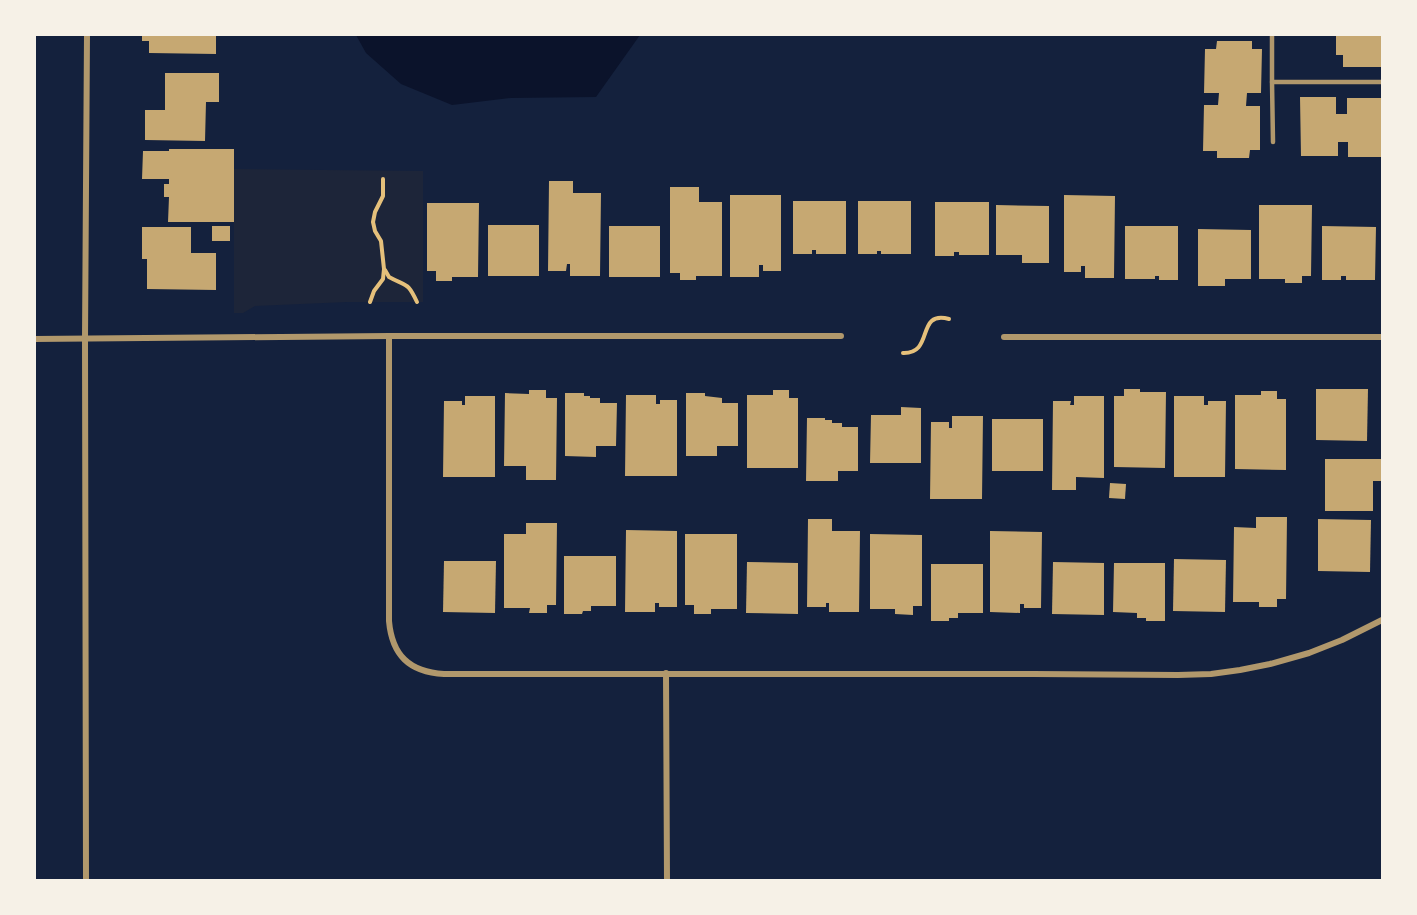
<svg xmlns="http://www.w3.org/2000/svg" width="1417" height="915" viewBox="0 0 1417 915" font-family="'IBM Plex Sans',sans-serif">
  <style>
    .green { fill: #1d2539 }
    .water { fill: #0b132b }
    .building { fill: #c6a872 }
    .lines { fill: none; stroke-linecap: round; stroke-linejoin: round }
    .path { stroke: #e5c07b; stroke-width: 4 }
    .service { stroke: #b1986c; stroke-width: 4.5 }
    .minor { stroke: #b1986c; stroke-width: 6 }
  </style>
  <rect width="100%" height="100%" fill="#14213d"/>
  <path class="green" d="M234 169 423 171V302H347L255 306 243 313H234Z"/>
  <path class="water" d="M356 35H640L596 97 511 98 452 105 401 84 366 53Z"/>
  <g class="building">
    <path d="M142 34H216V54L149 53V41H142Z"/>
    <path d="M1336 34H1382V67H1343V55H1336Z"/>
    <path d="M1217 41H1252V49H1262L1261 93H1247L1246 106H1260V150H1250L1249 158H1217V151H1203L1204 105H1218L1219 93H1204L1205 49H1216Z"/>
    <path d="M165 73H219V102H206L205 141 145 140V110H165Z"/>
    <path d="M1300 97H1336V114H1347V98H1382V157H1348V142H1338V156H1301Z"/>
    <path d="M169 149H234V222H168L169 197H164V184H169V179H142L143 151H169Z"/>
    <path d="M549 181H573V193H601L600 276H570V264H567L566 271H548Z"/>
    <path d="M670 187H699V202H722V276H696V280H680V273H670Z"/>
    <path d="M730 195H781V271H763V265H759V277H730Z"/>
    <path d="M1064 195 1115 196 1114 278H1085V266H1081V272H1064Z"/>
    <path d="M793 201H846V254H816V250H812V254H793Z"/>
    <path d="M858 201H911V254H881V251H877V254H858Z"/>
    <path d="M935 202H989V255H959V252H954V256H935Z"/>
    <path d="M427 203H479L478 277H452V281H436V271H427Z"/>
    <path d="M996 205 1049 206V263H1022V255H996Z"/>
    <path d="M1259 205H1312L1311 276H1302V283H1285V279H1259Z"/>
    <rect x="488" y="225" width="51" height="51"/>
    <rect x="212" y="226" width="18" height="15"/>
    <rect x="609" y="226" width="51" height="51"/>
    <path d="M1125 226H1178V280H1159V276H1155V279H1125Z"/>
    <path d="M1322 226 1376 227 1375 280H1346V276H1341V280H1322Z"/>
    <path d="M142 227H191V253H216V290L147 289V259H142Z"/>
    <path d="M1198 229 1251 230V279H1225V286H1198Z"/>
    <path d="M1124 389H1140V392H1166L1165 468 1114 467V396H1124Z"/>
    <path d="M1316 389H1368L1367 441 1316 440Z"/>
    <path d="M529 390H546V398H557L556 480H526V466H504L505 393 529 394Z"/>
    <path d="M773 390H789V398H798V468H747V395H773Z"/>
    <path d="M1261 391H1277V399H1286V470L1235 469V395H1261Z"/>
    <path d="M565 393H584V396H590V398H600V403H617L616 446H596V457L565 456Z"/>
    <path d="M686 393H705V396L722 398V403H738V446H717V456H686Z"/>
    <path d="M626 395H656V404H660V400H677V476H625Z"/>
    <path d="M465 396H495V477H443L444 401H462V405H465Z"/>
    <path d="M1074 396H1104V478L1076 477V490H1052L1053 401H1071L1070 405H1074Z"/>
    <path d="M1174 396H1204V405H1208V401H1226L1225 477H1174Z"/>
    <path d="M901 407 921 408V463H870L871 415H901Z"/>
    <path d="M952 416H983L982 499H930L931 422H949V428H952Z"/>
    <path d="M807 418H825V420H832V423H842V427H858V471H838V481H806Z"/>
    <rect x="992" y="419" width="51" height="52"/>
    <path d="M1325 459H1382V481H1373V511H1325Z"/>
    <path d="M1110 483 1126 484 1125 499 1109 498Z"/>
    <path d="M1256 517H1287L1286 599H1277V607H1259V602H1233L1234 527 1256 528Z"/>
    <path d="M808 519H832V531H860L859 612H829V603H826V607H807Z"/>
    <path d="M1318 519 1371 520 1370 572 1318 571Z"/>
    <path d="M526 523H557L556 605H547V613H529L530 608H504V534H526Z"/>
    <path d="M626 530 677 531V607H659V603H655V612H625Z"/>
    <path d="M990 531 1042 532 1041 608H1024V604H1020V613L990 612Z"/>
    <path d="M685 534H737V609H711V614H694V605H685Z"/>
    <path d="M870 534 922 535V606H913V615L895 614V609H870Z"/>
    <path d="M564 556H616V606H591V611H583L582 614H564Z"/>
    <path d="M1174 559 1226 560 1225 612 1173 611Z"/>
    <path d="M444 561H496L495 613 443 612Z"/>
    <path d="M747 562 798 563V614L746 613Z"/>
    <path d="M1053 562 1104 563V615L1052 614Z"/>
    <path d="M1114 563H1165V621H1146V618H1137V613L1113 612Z"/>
    <path d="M931 564H983V613H958V618H949V621H931Z"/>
  </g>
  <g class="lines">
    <g class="path">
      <path d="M385 270 389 277C407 287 407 281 417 302"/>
      <path d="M370 302 374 291 383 279 384 269 381 241 375 231 373 222 375 212 383 196V179"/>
      <path d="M903 353C935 354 915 310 949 319"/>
    </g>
    <g class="service">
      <path d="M1272 34V82H1382"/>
      <path d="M1272 82 1273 142"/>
    </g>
    <g class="minor">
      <path d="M389 336V621C392 655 409 672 444 674H1033L1178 675 1211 674 1240 670 1270 664 1309 653 1342 640 1382 620"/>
      <path d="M1004 337H1382"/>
      <path d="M34 339 389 336H841"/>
      <path d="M666 673 667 880"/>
      <path d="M86 880 85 339 87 34"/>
    </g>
  </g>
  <rect width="1417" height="915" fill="none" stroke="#f6f1e7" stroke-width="72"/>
</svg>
